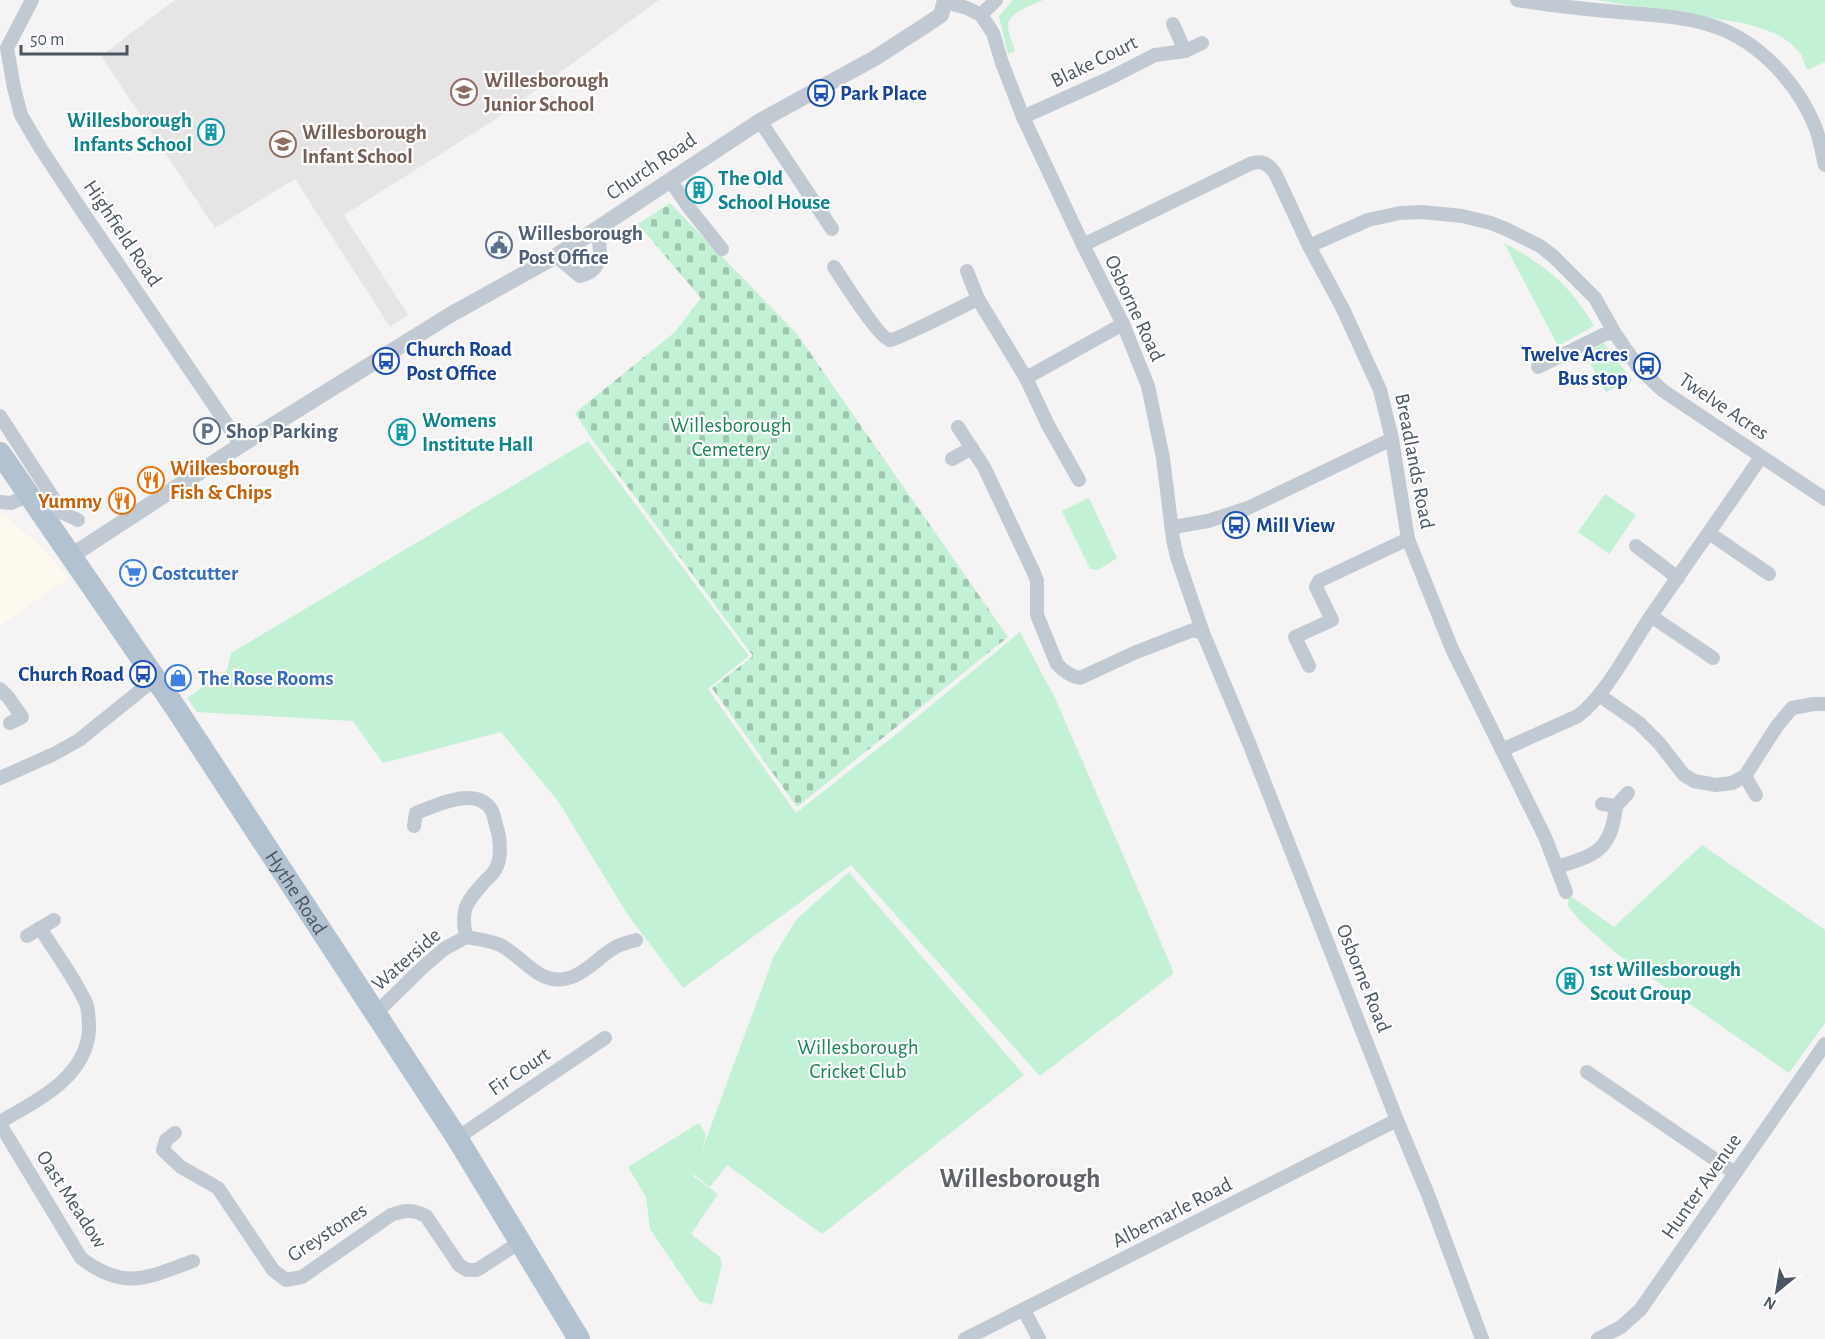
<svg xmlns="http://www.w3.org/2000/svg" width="1825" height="1339" viewBox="0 0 1825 1339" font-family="'Alegreya Sans',sans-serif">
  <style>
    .commercial { fill: #fdf9ef }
    .education { fill: #e6e4e5 }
    .green { fill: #c3f1d5 }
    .cemetery { fill: url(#cemetery-stones) }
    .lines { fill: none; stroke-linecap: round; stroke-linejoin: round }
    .minor { stroke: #c1cad2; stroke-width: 14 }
    .tertiary { stroke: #c1cad2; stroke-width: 16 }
    .primary { stroke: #b3c2d1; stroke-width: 22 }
    .labels { text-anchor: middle; stroke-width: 4.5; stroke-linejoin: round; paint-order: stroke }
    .street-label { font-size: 21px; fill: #4a5661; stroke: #fff }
    .education-label { font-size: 21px; font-weight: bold; fill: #785e54; stroke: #fff; text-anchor: start }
    .transit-label { font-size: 21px; font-weight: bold; fill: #164399; stroke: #fff; text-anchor: start }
    .culture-label { font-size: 21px; font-weight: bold; fill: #0d838f; stroke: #fff; text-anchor: start }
    .service-label { font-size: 21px; font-weight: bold; fill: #4e5e75; stroke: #fff; text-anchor: start }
    .park-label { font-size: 21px; fill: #17864f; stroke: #fff }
    .food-label { font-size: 21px; font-weight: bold; fill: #c56008; stroke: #fff; text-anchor: start }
    .shop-label { font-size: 21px; font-weight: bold; fill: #366cbe; stroke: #fff; text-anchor: start }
    .district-label { font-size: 27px; font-weight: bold; fill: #5f6368; stroke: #fff }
  </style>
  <defs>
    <pattern id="cemetery-stones" width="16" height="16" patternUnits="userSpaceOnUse" patternTransform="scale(1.5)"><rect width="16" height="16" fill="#c3f1d5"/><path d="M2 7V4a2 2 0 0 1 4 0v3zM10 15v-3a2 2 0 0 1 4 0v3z" fill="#a0c6b0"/></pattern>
  </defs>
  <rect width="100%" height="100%" fill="#f5f3f3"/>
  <path class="commercial" d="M0 515 6 516 47 552 68 578 0 626Z"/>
  <path class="education" d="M175 0H659L499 117 344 215 408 315 390 327 295 179 215 228 101 56Z"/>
  <g class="green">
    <path d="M1013 0H1043C1033 5 1008 12 1008 26 1008 34 1013 43 1015 51L1008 54 999 16Z"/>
    <path d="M1596 0H1825V62L1807 70C1804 64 1803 56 1799 52 1786 35 1762 28 1743 23Z"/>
    <path d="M1504 243C1544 264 1571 286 1594 326L1558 346Z"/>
    <path d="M1604 343 1632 380 1626 388 1621 385 1606 392 1584 352Z"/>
    <path d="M588 441 749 656 708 689 796 813 899 732 1020 632 1056 700 1172 968 1173 974 1040 1076 851 865 683 988 628 915 558 801 501 732 383 763 353 721 197 712 187 698 227 670 231 653Z"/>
    <path d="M1605 494 1636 515 1609 554 1578 532Z"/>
    <path d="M1089 498 1117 558 1098 570 1090 569 1062 511Z"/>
    <path d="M1702 845 1825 930V1023L1789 1073 1616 953 1580 921 1568 906 1569 895 1614 927Z"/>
    <path d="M849 872 1024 1075 822 1234 727 1165 710 1187 693 1174V1176L718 1194 691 1234 720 1257 722 1264 712 1305 699 1301 650 1229 646 1197 628 1167 699 1123 706 1134 702 1150 774 956 796 920Z"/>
  </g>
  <path class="cemetery" d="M670 203 797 334 1008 637 797 807 712 688 753 656 592 439 575 413 675 332 701 298 638 224Z"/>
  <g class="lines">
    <g class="minor">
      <path d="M32 0 7 48 14 88 21 115 41 149 80 208 241 445"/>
      <path d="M1517 0C1555 6 1592 10 1631 13 1659 16 1689 17 1716 27 1761 43 1799 85 1816 129 1820 140 1822 153 1825 165"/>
      <path d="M945 2 967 8 981 15 996 0"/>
      <path d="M981 15 993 33 1002 63 1023 117 1083 245 1123 324 1148 386 1163 458 1173 539 1177 557 1203 633 1249 743 1397 1120 1429 1197 1482 1339"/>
      <path d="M1173 24 1185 51"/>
      <path d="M1023 117 1110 78 1155 55 1185 51 1202 43"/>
      <path d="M760 121 832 229"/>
      <path d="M670 180 690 209 722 249"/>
      <path d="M1083 245 1250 164C1262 160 1267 163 1275 173L1309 246 1343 309 1380 390 1392 439 1408 539 1452 649 1545 837 1566 892"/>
      <path d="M1309 246 1368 220 1400 213 1422 212 1462 216 1491 223 1508 230 1540 246 1553 256 1595 298 1614 332 1638 367 1662 390 1825 499"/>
      <path d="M556 256 580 276C605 270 601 249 597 229"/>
      <path d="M834 267C842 279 880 339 890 340 897 340 965 305 978 299"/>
      <path d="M967 271 978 299 1026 378 1048 425 1079 480"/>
      <path d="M1538 367 1603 335 1614 332"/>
      <path d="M1026 378 1123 324"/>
      <path d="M0 416 63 513 78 520"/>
      <path d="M958 427 984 467 1034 573 1037 581V615L1057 664C1063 671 1070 676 1080 678L1134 653 1193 630 1203 633"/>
      <path d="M952 459 972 448"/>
      <path d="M0 502 11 503 29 495"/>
      <path d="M1172 529 1179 526 1208 521 1248 508 1392 439"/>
      <path d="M1709 533 1769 574"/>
      <path d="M1636 546 1678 578"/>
      <path d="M1651 616 1713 658"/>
      <path d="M1309 666 1295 637 1332 620 1316 587 1319 581 1408 539"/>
      <path d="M0 689 8 697 22 717 10 723"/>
      <path d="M1599 695 1639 723 1659 743 1684 775 1694 781 1716 785 1732 783 1745 776 1777 726 1792 708 1814 704H1825"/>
      <path d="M1502 750 1578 716C1606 695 1630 647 1651 616 1687 563 1725 510 1761 457"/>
      <path d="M1745 776 1756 795"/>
      <path d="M0 778 54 754 79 740 156 678"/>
      <path d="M1616 806 1628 793"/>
      <path d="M414 826 416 813C437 805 477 785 492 811 494 815 495 821 496 825 500 836 502 855 497 866 495 871 491 876 486 880 467 902 460 907 466 937"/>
      <path d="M1557 867C1597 855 1611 850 1616 806L1602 804"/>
      <path d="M27 936 54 920"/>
      <path d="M375 1014 422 968 444 949 466 937C477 939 488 940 498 944 524 955 538 989 572 977 588 971 599 957 614 948 620 944 629 942 636 940"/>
      <path d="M1587 1072 1735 1173"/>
      <path d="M0 1122C36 1101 86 1078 89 1030 89 1021 89 1011 86 1003 74 977 55 952 40 928"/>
      <path d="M0 1124 81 1258C124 1291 147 1278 193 1261"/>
      <path d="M175 1133 166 1140 163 1150 181 1167 218 1188 273 1270 286 1280 302 1277 391 1215C405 1210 412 1209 426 1216L459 1265 467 1270H477L520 1242"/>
      <path d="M457 1138 605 1038"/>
      <path d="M1024 1310 1039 1339"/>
      <path d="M965 1339 1397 1120"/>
      <path d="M1598 1339 1621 1327 1640 1310 1825 1044"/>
    </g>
    <path class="tertiary" d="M71 556 241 445 450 315 556 256 760 121 875 58 926 25 941 15 945 0"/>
    <path class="primary" id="s1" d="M0 453 175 707 457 1138 579 1339"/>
  </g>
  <defs>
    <symbol id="school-ring" viewBox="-11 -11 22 22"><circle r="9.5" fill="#fff" stroke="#8d6e63" stroke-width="1.5"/><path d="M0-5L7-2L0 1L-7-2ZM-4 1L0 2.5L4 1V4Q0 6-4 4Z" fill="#8d6e63"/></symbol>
    <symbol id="bus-ring" viewBox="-11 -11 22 22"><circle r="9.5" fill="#fff" stroke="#1a4fb4" stroke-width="1.5"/><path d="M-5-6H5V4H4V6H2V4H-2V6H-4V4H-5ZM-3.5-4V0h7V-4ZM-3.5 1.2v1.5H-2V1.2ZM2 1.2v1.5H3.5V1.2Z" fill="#1a4fb4"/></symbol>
    <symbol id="building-ring" viewBox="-11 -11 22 22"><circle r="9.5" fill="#fff" stroke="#0f9aa8" stroke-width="1.5"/><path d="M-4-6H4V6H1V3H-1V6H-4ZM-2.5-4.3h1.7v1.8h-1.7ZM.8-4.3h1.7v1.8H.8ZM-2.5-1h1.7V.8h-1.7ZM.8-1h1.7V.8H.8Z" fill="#0f9aa8"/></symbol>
    <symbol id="civic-ring" viewBox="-11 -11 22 22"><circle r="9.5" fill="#fff" stroke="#5c6f8a" stroke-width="1.5"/><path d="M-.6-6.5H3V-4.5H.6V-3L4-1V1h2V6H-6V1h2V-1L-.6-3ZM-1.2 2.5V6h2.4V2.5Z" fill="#5c6f8a"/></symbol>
    <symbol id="parking-ring" viewBox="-11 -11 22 22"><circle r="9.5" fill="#fff" stroke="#5c6f8a" stroke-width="1.5"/><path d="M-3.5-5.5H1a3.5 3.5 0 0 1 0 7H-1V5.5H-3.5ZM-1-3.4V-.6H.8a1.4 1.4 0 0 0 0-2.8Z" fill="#5c6f8a"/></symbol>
    <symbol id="restaurant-ring" viewBox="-11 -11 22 22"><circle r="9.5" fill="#fff" stroke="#e8710a" stroke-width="1.5"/><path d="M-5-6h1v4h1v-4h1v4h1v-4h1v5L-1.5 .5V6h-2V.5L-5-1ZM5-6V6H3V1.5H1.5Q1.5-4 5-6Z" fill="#e8710a"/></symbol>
    <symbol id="supermarket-ring" viewBox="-11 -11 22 22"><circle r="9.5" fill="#fff" stroke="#3f7fe0" stroke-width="1.5"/><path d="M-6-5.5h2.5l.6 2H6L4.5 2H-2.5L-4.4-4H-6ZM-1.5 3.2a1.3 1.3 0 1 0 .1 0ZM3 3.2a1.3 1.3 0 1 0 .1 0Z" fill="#3f7fe0"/></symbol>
    <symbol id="shop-ring" viewBox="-11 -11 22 22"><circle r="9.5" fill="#fff" stroke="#3f7fe0" stroke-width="1.5"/><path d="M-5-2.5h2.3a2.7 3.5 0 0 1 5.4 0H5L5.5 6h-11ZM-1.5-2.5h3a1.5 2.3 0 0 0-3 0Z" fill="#3f7fe0"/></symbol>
  </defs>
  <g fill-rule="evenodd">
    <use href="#school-ring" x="449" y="77" width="30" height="30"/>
    <use href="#bus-ring" x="806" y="78" width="30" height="30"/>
    <use href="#building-ring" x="196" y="117" width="30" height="30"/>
    <use href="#school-ring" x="268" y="129" width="30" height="30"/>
    <use href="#building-ring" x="684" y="175" width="30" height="30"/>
    <use href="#civic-ring" x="484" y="230" width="30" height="30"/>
    <use href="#bus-ring" x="371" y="346" width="30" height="30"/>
    <use href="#bus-ring" x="1632" y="351" width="30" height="30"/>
    <use href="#parking-ring" x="192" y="416" width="30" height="30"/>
    <use href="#building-ring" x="387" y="417" width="30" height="30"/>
    <use href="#restaurant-ring" x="136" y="465" width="30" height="30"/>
    <use href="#restaurant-ring" x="107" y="486" width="30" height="30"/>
    <use href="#bus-ring" x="1221" y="510" width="30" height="30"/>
    <use href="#supermarket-ring" x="118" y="558" width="30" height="30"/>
    <use href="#bus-ring" x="128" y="659" width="30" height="30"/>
    <use href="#shop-ring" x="163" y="663" width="30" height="30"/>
    <use href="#building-ring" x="1555" y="966" width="30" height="30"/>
  </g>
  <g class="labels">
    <g class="street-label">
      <text transform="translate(1094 61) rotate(-26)" y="7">Blake Court</text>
      <text transform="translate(651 166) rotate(-34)" y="7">Church Road</text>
      <text transform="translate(123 233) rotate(56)" y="7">Highfield Road</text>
      <text transform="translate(1135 308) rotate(65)" y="7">Osborne Road</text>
      <text transform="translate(1724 406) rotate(34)" y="7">Twelve Acres</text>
      <text transform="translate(1415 461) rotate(79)" y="7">Breadlands Road</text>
      <text dy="7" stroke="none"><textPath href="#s1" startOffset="530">Hythe Road</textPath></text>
      <text transform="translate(406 959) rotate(-41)" y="7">Waterside</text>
      <text transform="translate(1364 978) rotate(68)" y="7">Osborne Road</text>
      <text transform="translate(519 1071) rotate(-34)" y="7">Fir Court</text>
      <text transform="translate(1701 1186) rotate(-55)" y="7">Hunter Avenue</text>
      <text transform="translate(72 1199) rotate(57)" y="7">Oast Meadow</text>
      <text transform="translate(1172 1212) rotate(-27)" y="7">Albemarle Road</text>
      <text transform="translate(327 1232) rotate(-33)" y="7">Greystones</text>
    </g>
    <g class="education-label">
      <text x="484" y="87">Willesborough<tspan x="484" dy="24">Junior School</tspan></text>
      <text x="302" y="139">Willesborough<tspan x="302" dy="24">Infant School</tspan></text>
    </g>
    <g class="transit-label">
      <text x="840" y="100">Park Place</text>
      <text x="406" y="356">Church Road<tspan x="406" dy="24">Post Office</tspan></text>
      <text x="1628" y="361" text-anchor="end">Twelve Acres<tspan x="1628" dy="24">Bus stop</tspan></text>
      <text x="1256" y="532">Mill View</text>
      <text x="124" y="681" text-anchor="end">Church Road</text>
    </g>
    <g class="culture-label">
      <text x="192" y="127" text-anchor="end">Willesborough<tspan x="192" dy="24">Infants School</tspan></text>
      <text x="718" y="185">The Old<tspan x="718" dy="24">School House</tspan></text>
      <text x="422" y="427">Womens<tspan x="422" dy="24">Institute Hall</tspan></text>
      <text x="1590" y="976">1st Willesborough<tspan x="1590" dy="24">Scout Group</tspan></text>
    </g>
    <g class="service-label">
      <text x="518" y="240">Willesborough<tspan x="518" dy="24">Post Office</tspan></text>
      <text x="226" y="438">Shop Parking</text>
    </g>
    <g class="park-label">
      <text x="731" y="432">Willesborough<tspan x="731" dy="24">Cemetery</tspan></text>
      <text x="858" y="1054">Willesborough<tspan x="858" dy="24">Cricket Club</tspan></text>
    </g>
    <g class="food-label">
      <text x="170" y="475">Wilkesborough<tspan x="170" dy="24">Fish &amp; Chips</tspan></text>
      <text x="102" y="508" text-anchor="end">Yummy</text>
    </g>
    <g class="shop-label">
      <text x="152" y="580">Costcutter</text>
      <text x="198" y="685">The Rose Rooms</text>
    </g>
    <g class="district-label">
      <text x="1020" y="1187">Willesborough</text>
    </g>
  </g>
  <g transform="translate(1777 1291) rotate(210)" stroke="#ffffff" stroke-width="4.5" paint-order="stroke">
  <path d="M0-4.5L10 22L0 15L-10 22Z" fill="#4a5661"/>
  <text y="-9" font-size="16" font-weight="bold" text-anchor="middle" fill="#4a5661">N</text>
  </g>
  <path d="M21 45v9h106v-9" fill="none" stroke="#4a5661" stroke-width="3"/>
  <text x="30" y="45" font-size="18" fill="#4a5661" stroke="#ffffff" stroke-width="4.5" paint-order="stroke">50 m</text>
</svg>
